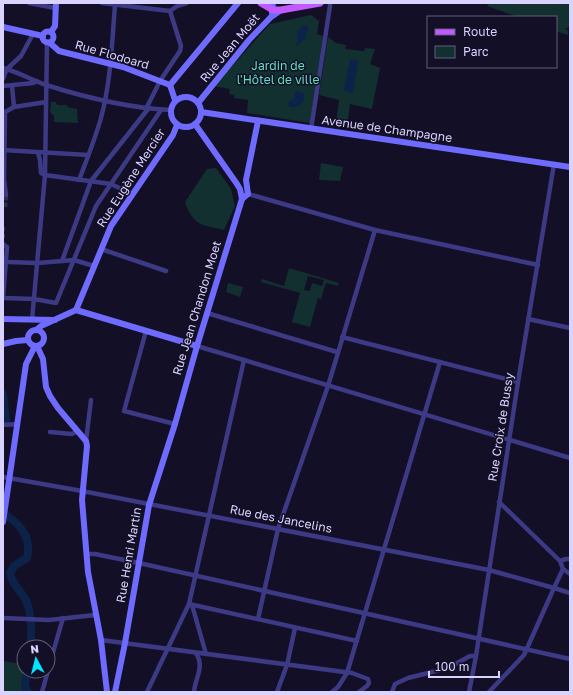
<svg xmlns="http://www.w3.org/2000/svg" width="573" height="695" viewBox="0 0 573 695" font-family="'Golos Text',sans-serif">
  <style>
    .green { fill: #12302f; fill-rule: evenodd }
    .water { fill: #0c2248 }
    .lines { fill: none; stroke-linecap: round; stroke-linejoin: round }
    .river { stroke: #0c2248; stroke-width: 8 }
    .street-tunnel { stroke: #312d47; stroke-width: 4.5; stroke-dasharray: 4.5 2; stroke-linecap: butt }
    .street { stroke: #3d3a85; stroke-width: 4.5 }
    .secondary { stroke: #6f6bff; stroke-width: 6 }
    .primary { stroke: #c25bff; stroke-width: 7 }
    .labels { text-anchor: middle; stroke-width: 3; stroke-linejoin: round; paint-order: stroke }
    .street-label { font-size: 12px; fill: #d9d4ff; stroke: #130f26 }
    .park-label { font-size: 12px; fill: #5fe0c0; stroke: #130f26 }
  </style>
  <rect width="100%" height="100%" fill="#130f26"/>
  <g class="green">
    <path d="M489 3 569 4 570 5V26L565 29 568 30V35L556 31V17H518L487 6Z"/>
    <path d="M311 15 319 21 317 34 323 36 310 123 247 113 248 100 234 98V95L229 94 230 89 214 86 270 24Z"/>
    <path d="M328 37 336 43 346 45 345 49 364 51 365 48 375 49 370 64 380 68 372 109 350 104 347 126 336 123 339 100 319 95Z"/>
    <path d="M51 102H56L57 105H67L68 107 77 109 78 123 54 122V116L50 112Z"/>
    <path d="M321 163 343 167 340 181 319 180Z"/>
    <path d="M216 168 231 189 235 206 224 230C202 225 193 226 185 202L207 169Z"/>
    <path d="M289 268 339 283 338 286 326 283 321 299 318 298 310 327 292 322 300 293 261 282 262 279 284 286ZM308 276 324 280 322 286 312 283 310 291 304 290Z"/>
    <path d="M228 283 243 287 240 297 226 292Z"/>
    <path d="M3 661 24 664 23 687 25 692H3Z"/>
  </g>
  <g class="water">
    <path d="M303 25 308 27 309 29 306 33V38L296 46 295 44 298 42 297 32Z"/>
    <path d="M350 59 358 61 353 93 344 91Z"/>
    <path d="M297 91 304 93C306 103 299 108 290 107L288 104 289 101 295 98V92Z"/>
  </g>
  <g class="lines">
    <g class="river">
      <path d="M3 394 6 421"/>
      <path d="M6 515C21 525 32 539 27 558L14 566 10 573C12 584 18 588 24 597 33 612 32 631 30 647"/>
      <path d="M27 671 25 686 28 692"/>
    </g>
    <g class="street-tunnel">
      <path d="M5 207 6 195"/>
      <path d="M3 238V227"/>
    </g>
    <g class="street">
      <path d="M29 3 55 8"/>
      <path d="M102 3 170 11 177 6 187 3"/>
      <path d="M3 68C18 72 32 80 46 85 84 97 130 108 170 110"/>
      <path d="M3 79 7 69 21 56 33 34"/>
      <path d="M3 86 33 83 37 81"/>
      <path d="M12 86 14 107"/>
      <path d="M146 109 160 81 180 51 181 46 170 11"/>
      <path d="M5 112 4 179 6 195"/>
      <path d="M5 112 14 107 46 102"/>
      <path d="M311 129 330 6V3"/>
      <path d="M3 150 88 155"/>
      <path d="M38 153 40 160 41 173 45 175"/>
      <path d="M45 175 111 184 132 194"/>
      <path d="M79 180C87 159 95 139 101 118 111 81 112 42 115 5"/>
      <path d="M248 194 375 230 538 265"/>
      <path d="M3 244 7 247 3 298"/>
      <path d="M101 249 166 271"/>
      <path d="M62 261 91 181 148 109"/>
      <path d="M7 262 38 263 74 260 94 266"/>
      <path d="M3 298 34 299 56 303 96 206 161 110"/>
      <path d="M207 313 337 352"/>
      <path d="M528 319 570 328"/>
      <path d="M32 320 45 175 47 43"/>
      <path d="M146 331 124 411 175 424"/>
      <path d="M342 337 518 382"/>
      <path d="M197 346 570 458"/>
      <path d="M3 425 17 424"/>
      <path d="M50 432 72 434 78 431"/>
      <path d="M86 441 91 400"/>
      <path d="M3 477 82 491 489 570 554 588 524 655 489 692"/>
      <path d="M499 502 560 561 563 569 570 574"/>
      <path d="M87 554H95L139 563 570 659"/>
      <path d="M560 561 566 559H570"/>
      <path d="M563 569 554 588 570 593"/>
      <path d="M189 604 357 641"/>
      <path d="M192 605 206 654"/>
      <path d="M3 618 49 620 95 615"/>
      <path d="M258 619 278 529 328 386 375 230"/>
      <path d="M101 640 352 673 368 679 369 683 367 686 359 692"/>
      <path d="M48 670 63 618"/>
      <path d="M42 692 48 671"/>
      <path d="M147 692 189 604 244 360"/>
      <path d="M194 692C195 678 205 667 196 653"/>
      <path d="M277 692 287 665 295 628"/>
      <path d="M332 692 338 687 347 673 440 362"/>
      <path d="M392 692 395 684 408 678 448 668 470 656H476"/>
      <path d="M469 692 476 656 518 382 554 164"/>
    </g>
    <g class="secondary">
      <path d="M272 13 273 3"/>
      <path d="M3 27 43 36"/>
      <circle cx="48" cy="37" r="5.5"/>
      <path d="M51 32 55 26 56 3"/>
      <path d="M50 43 59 51 123 67 170 85"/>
      <path d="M170 85 238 3"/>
      <path d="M170 85 175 100"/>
      <circle cx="186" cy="112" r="15"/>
      <path d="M198 103 249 40 271 17 281 10"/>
      <path d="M201 112 570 167"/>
      <path d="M195 124 237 184 240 189 242 199"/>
      <path d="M242 199 248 194 246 180 258 121"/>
      <path d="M76 310 111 226 173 135 177 125"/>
      <path d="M76 310 197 346"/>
      <path d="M3 319 55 320"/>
      <path d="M36 330 41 326 76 310"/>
      <circle cx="36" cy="338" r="8"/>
      <path d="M3 344 16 341 28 340"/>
      <path d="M37 346 43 359 46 387 50 396 58 408 86 441 87 446 82 500 88 572 101 640 107 692"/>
      <path d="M3 522 26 364 35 346"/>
      <path d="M115 692 125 643 149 505 175 424 197 346 242 199"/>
    </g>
    <path class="primary" d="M261 3 273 10H281L320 3"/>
  </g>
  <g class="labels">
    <g class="street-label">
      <text transform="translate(230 48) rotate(-50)" y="4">Rue Jean Moët</text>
      <text transform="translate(112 55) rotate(16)" y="4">Rue Flodoard</text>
      <text transform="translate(387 129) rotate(8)" y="4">Avenue de Champagne</text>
      <text transform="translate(131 178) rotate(-57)" y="4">Rue Eugène Mercier</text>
      <text transform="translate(197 308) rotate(-73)" y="4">Rue Jean Chandon Moet</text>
      <text transform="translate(501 427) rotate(-81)" y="4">Rue Croix de Bussy</text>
      <text transform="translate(281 519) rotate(11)" y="4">Rue des Jancelins</text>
      <text transform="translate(129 555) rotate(-80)" y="4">Rue Henri Martin</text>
    </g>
    <g class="park-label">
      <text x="278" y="70">Jardin de<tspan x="278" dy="14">l'Hôtel de ville</tspan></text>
    </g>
  </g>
  <rect width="573" height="695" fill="none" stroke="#d9d4ff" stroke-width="8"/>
  <rect x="427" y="16" width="130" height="52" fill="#130f26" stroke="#625e7d"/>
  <rect x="435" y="29" width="20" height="6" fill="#c25bff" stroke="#625e7d"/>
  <text x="463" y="36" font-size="12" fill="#d9d4ff">Route</text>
  <rect x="435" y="46" width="20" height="12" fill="#12302f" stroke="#625e7d"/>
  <text x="463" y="56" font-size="12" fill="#d9d4ff">Parc</text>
  <g transform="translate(36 659) rotate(353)"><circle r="19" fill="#130f26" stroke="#625e7d"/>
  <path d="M0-3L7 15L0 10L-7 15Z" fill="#00e5ff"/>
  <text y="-6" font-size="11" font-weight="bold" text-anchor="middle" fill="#d9d4ff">N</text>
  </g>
  <path d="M429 671v6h70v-6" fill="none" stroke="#d9d4ff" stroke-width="2"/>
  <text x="435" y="671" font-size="12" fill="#d9d4ff" stroke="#130f26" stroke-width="3" paint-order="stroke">100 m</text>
</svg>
